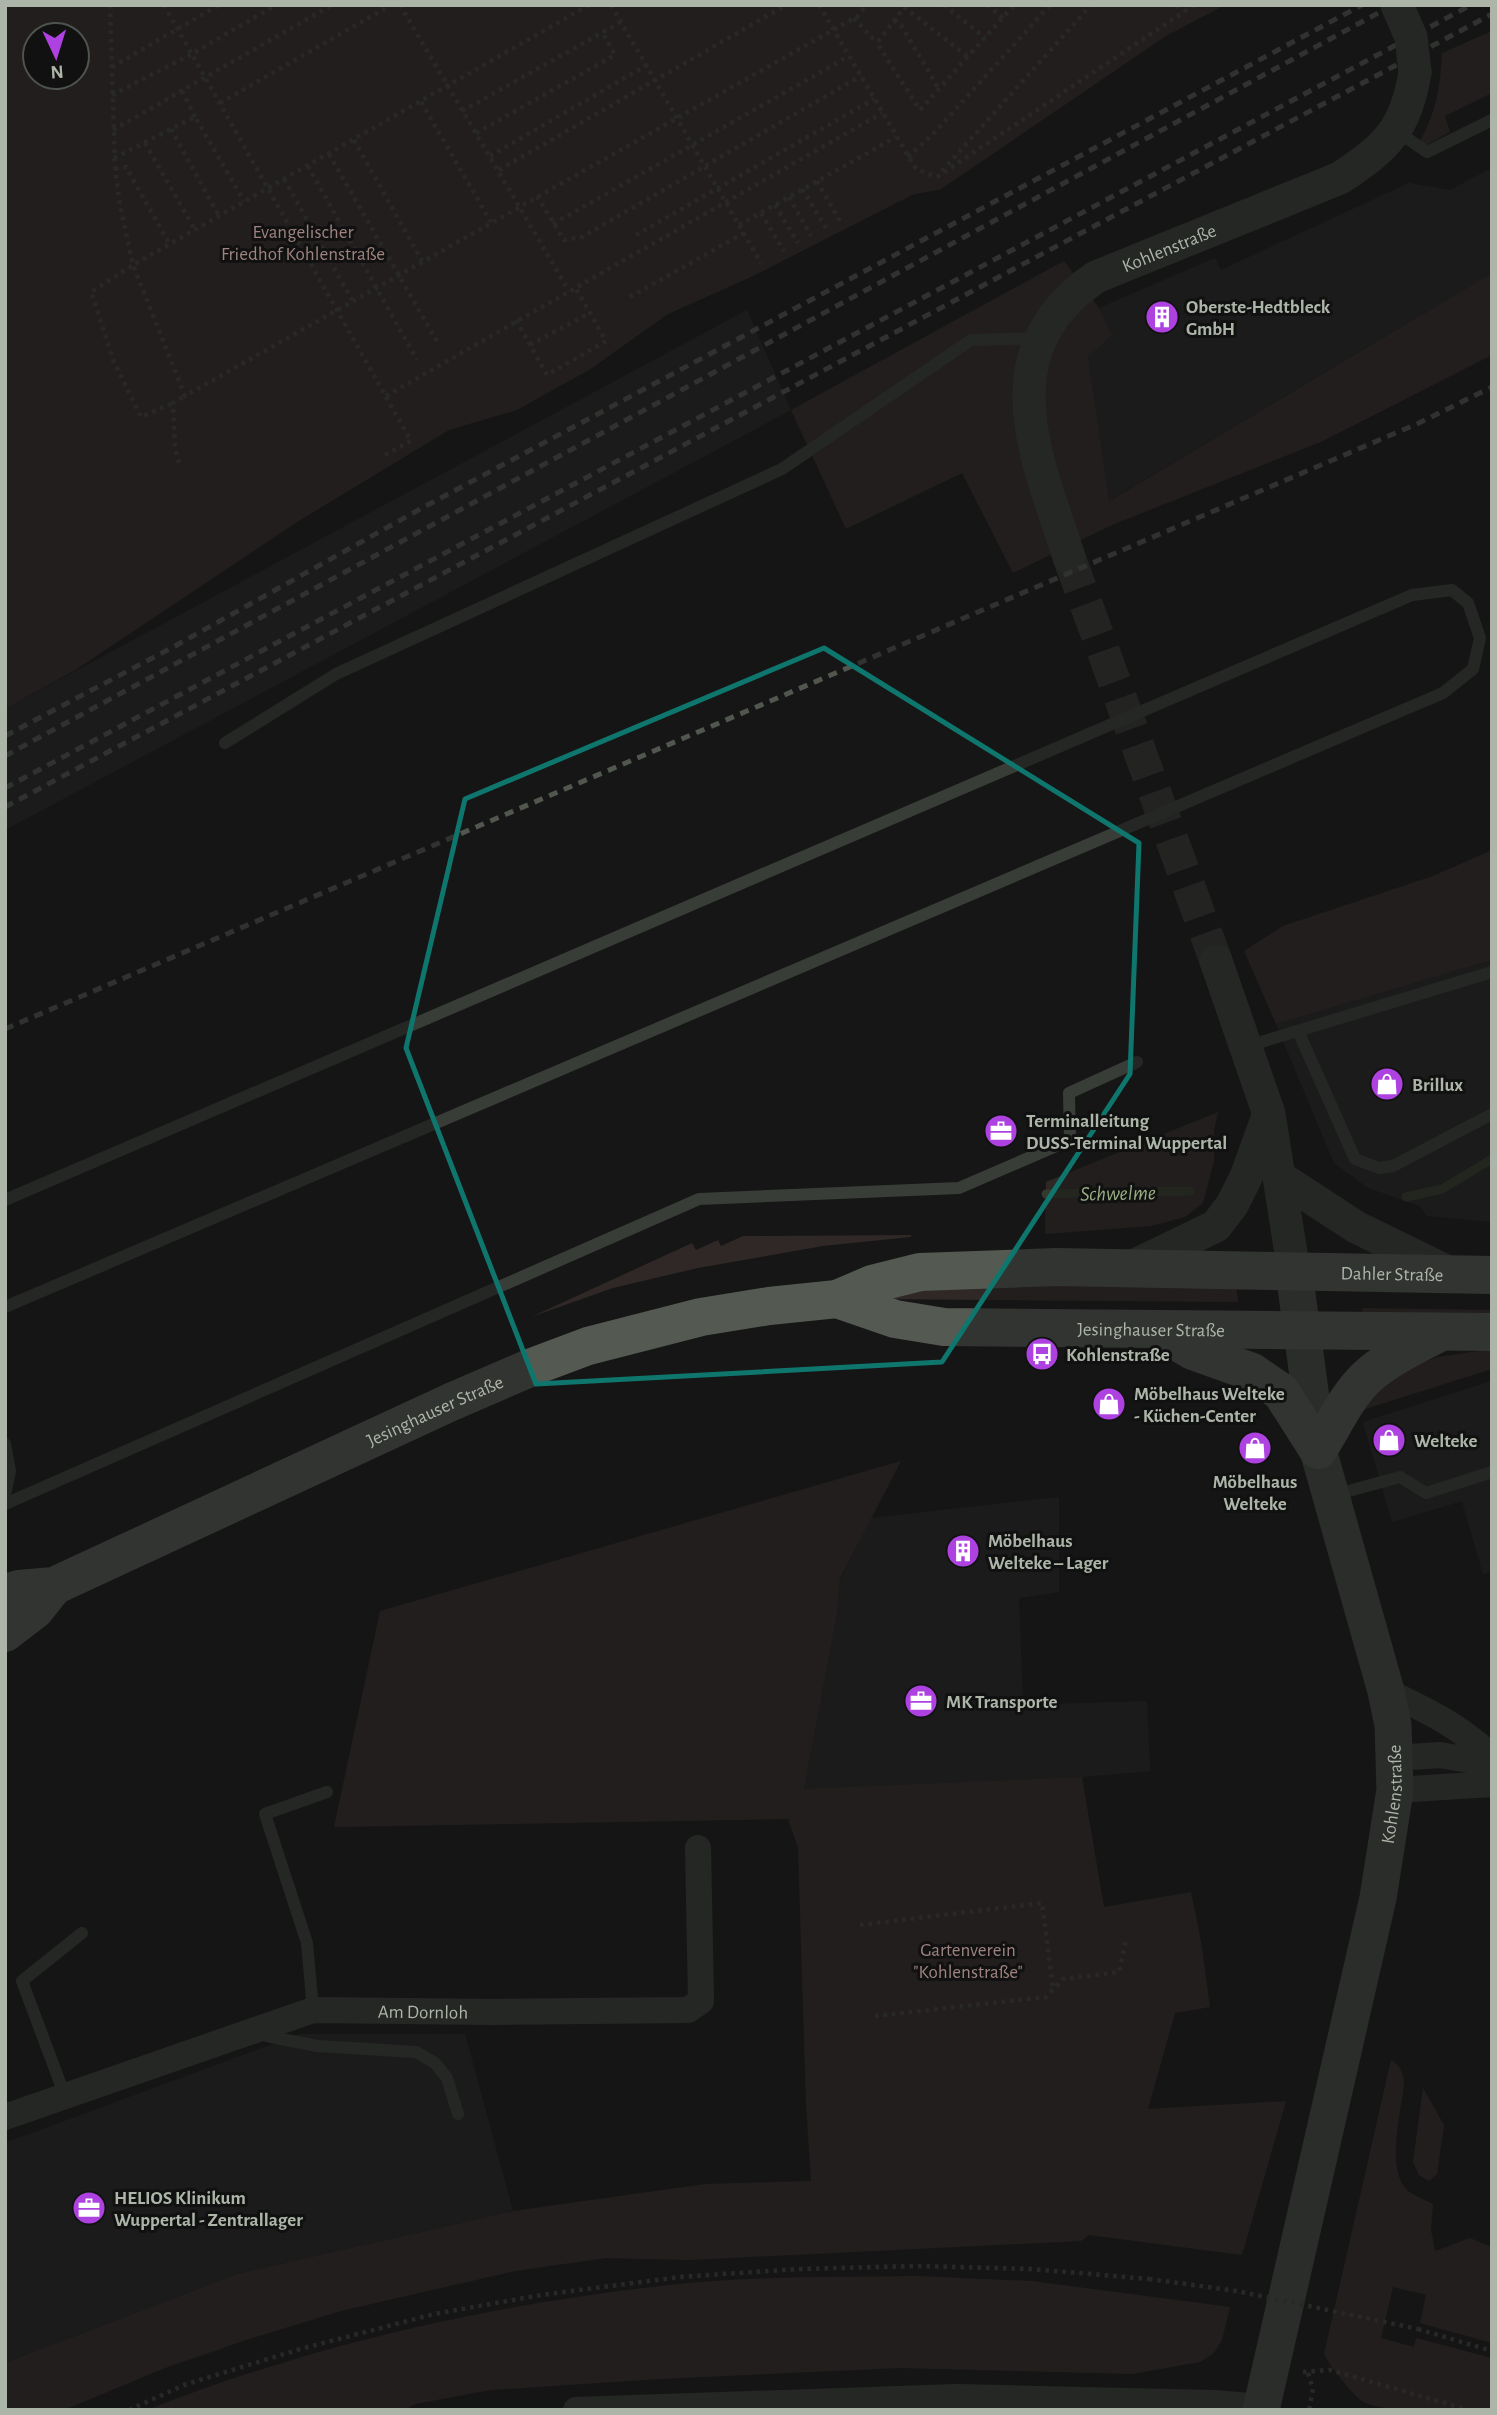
<svg xmlns="http://www.w3.org/2000/svg" width="1497" height="2415" viewBox="0 0 1497 2415" font-family="'Alegreya Sans',sans-serif">
  <style>
    .built { fill: #212321 }
    .green { fill: #302827; fill-rule: evenodd }
    .lines { fill: none; stroke-linecap: round; stroke-linejoin: round }
    .stream { stroke: #33392c; stroke-width: 9 }
    .tertiary-tunnel { stroke: #333632; stroke-width: 33; stroke-dasharray: 33 17; stroke-linecap: butt }
    .path { stroke: #3e423c; stroke-width: 4.5; stroke-dasharray: 3.5 5; stroke-linecap: butt }
    .service { stroke: #393d38; stroke-width: 12 }
    .minor { stroke: #393d38; stroke-width: 26 }
    .tertiary { stroke: #393d38; stroke-width: 33 }
    .secondary { stroke: #464b44; stroke-width: 37 }
    .primary { stroke: #545a52; stroke-width: 38 }
    .rail { stroke: #51564f; stroke-width: 5; stroke-dasharray: 9 7; stroke-linecap: butt }
    .path-bridge { stroke: #3e423c; stroke-width: 4.5; stroke-dasharray: 3.5 5; stroke-linecap: butt }
    .tertiary-bridge { stroke: #393d38; stroke-width: 33 }
    .marked { fill: none; stroke: #0f766e; stroke-width: 5; stroke-linejoin: round }
    .labels { text-anchor: middle; stroke-width: 6; stroke-linejoin: round; paint-order: stroke }
    .park-label { font-size: 19px; fill: #9e8380; stroke: #101110 }
    .street-label { font-size: 19px; fill: #acb5a8; stroke: #101110 }
    .poi-label { font-size: 19px; font-weight: bold; fill: #acb5a8; stroke: #101110; text-anchor: start }
    .water-label { font-size: 21px; font-style: italic; fill: #98ad82; stroke: #101110 }
  </style>
  <rect width="100%" height="100%" fill="#151615"/>
  <g class="built">
    <path d="M1492 168V273L1108 501 1088 357 1111 335 1099 308 1215 258 1221 270 1409 183 1450 190Z"/>
    <path d="M747 310 791 410 5 830V709Z"/>
    <path d="M1492 960V1222L1427 1216 1420 1206 1368 1188 1334 1163 1276 1024Z"/>
    <path d="M1492 1381V1571L1483 1574 1462 1501 1392 1522 1363 1422Z"/>
    <path d="M1059 1497V1592L1019 1598 1023 1705 1147 1701 1150 1771 1082 1777 804 1790 836 1620 840 1581 871 1518Z"/>
    <path d="M300 2034H465L513 2211 237 2274 5 2363V2143Z"/>
  </g>
  <g class="green">
    <path d="M5 5H1225L1166 36 941 189 912 195 751 277 668 314 589 370 517 410 449 430 297 522 77 669 5 709ZM77 35V77H35V35Z"/>
    <path d="M1492 31V93L1445 116 1450 132 1426 145 1420 141C1437 110 1440 87 1442 53Z"/>
    <path d="M1064 261 1099 308 1112 335 1088 357 1109 501 1492 273V355L1323 441 1112 525 1013 573 962 473 846 529 791 410Z"/>
    <path d="M1492 850V960L1276 1024 1244 951 1283 926 1433 876Z"/>
    <path d="M1218 1112 1214 1130V1161L1203 1203 1185 1217 1151 1226 1045 1234 1046 1182Z"/>
    <path d="M911 1235V1237L823 1246 698 1268 613 1288 531 1317 692 1243 696 1250 718 1240 721 1246 743 1236Z"/>
    <path d="M1236 1283 1238 1302 869 1299 944 1286Z"/>
    <path d="M1362 1308 1492 1310V1318L1363 1316Z"/>
    <path d="M1492 1349V1369L1359 1411 1365 1393 1410 1367 1438 1357Z"/>
    <path d="M901 1461 840 1579 836 1620 804 1789 1082 1777 1104 1907 1191 1892 1201 1941 1210 2007 1175 2013 1148 2109 1286 2101 1242 2255 1089 2235 1081 2241 689 2260 606 2258 515 2271 341 2311 252 2338 165 2368 64 2410H5V2363L237 2274 513 2211 705 2184 811 2181 806 2104 798 1848 788 1819 334 1827 380 1611Z"/>
    <path d="M1391 2060C1401 2066 1403 2073 1404 2084 1401 2113 1385 2170 1408 2191 1415 2196 1425 2200 1433 2204L1431 2230 1435 2251 1470 2238 1492 2247V2343L1420 2323 1426 2295 1393 2287 1381 2338 1414 2347 1416 2338 1492 2358V2410C1463 2410 1384 2415 1362 2401 1351 2393 1329 2365 1324 2354Z"/>
    <path d="M1423 2088 1444 2125 1437 2174 1429 2181 1419 2175 1413 2162Z"/>
    <path d="M918 2276 1032 2281 1230 2307 1222 2340 1214 2353 1200 2362 1132 2374 900 2368 660 2379 491 2390 415 2404 405 2410H147C317 2343 497 2303 679 2284 758 2276 838 2277 918 2276Z"/>
  </g>
  <g class="lines">
    <g class="stream">
      <path d="M1046 1194 1190 1191"/>
      <path d="M1406 1197 1442 1189 1492 1159"/>
    </g>
    <path class="tertiary-tunnel" d="M1069 557 1216 961"/>
    <g class="path">
      <path d="M110 5 115 169 120 205 133 265 91 292 114 362 141 417 173 403"/>
      <path d="M164 5 411 441 385 455"/>
      <path d="M400 5 569 291"/>
      <path d="M589 5 133 265 185 396 858 16 866 5"/>
      <path d="M611 5 761 263"/>
      <path d="M819 5 916 169 937 177"/>
      <path d="M906 5 877 43 920 110 1014 5"/>
      <path d="M944 5 985 38"/>
      <path d="M987 5 1003 18"/>
      <path d="M1176 5 1183 11"/>
      <path d="M904 7 968 57"/>
      <path d="M854 18 877 43"/>
      <path d="M894 20 901 25 939 89"/>
      <path d="M112 67 219 5"/>
      <path d="M182 91 195 117"/>
      <path d="M112 95 192 54 276 5"/>
      <path d="M421 102 491 222"/>
      <path d="M220 103 391 5"/>
      <path d="M462 111 621 22"/>
      <path d="M171 129 219 216"/>
      <path d="M113 130 332 5"/>
      <path d="M476 133 615 55 602 32"/>
      <path d="M354 140 422 261"/>
      <path d="M145 143 195 230"/>
      <path d="M329 154 439 345"/>
      <path d="M490 156 647 65"/>
      <path d="M908 157 934 133 1050 5"/>
      <path d="M114 158 195 117 244 201"/>
      <path d="M308 166 417 360"/>
      <path d="M115 169 126 167 170 245"/>
      <path d="M499 170 786 5"/>
      <path d="M942 171 1091 5"/>
      <path d="M937 177 1194 5"/>
      <path d="M284 179 352 300"/>
      <path d="M817 181 840 221"/>
      <path d="M802 189 826 228"/>
      <path d="M537 196 564 240 582 237 861 76"/>
      <path d="M789 197 811 236"/>
      <path d="M775 205 798 243"/>
      <path d="M761 213 784 251"/>
      <path d="M553 224 849 56"/>
      <path d="M739 225 896 137"/>
      <path d="M636 235 874 99"/>
      <path d="M630 297 744 233"/>
      <path d="M516 320 547 375 606 341 575 287"/>
      <path d="M530 345 590 313"/>
      <path d="M386 396 882 113"/>
      <path d="M179 463 175 447 173 403 185 396"/>
      <path d="M860 1925 1042 1903 1053 1989"/>
      <path d="M875 2016 1046 1997 1063 1979 1119 1972 1126 1940"/>
      <path d="M1418 2329 1492 2351"/>
      <path d="M1303 2372 1330 2370 1469 2410"/>
      <path d="M1308 2373 1313 2389 1309 2410"/>
      <path d="M129 2410 184 2385 297 2350 434 2314 541 2295 680 2277 798 2269 918 2266 1032 2269 1149 2279"/>
    </g>
    <g class="service">
      <path d="M1395 130 1427 152 1492 120"/>
      <path d="M225 743 336 674 782 469 971 340 1040 338"/>
      <path d="M1298 1031 1355 1159 1379 1168 1393 1166 1492 1114"/>
      <path d="M1248 1046 1492 972"/>
      <path d="M5 1200 1412 595 1452 590 1468 603 1480 638 1473 669 1443 693 5 1307"/>
      <path d="M5 1444 10 1471 5 1495"/>
      <path d="M1334 1495 1400 1477 1426 1493 1492 1472"/>
      <path d="M5 1504 699 1199 959 1188 1070 1140 1069 1093 1137 1062"/>
      <path d="M313 2010 307 1943 265 1814 327 1792"/>
      <path d="M264 2030 267 2036 317 2046 416 2052 435 2063 447 2078 458 2114"/>
      <path d="M65 2096 22 1981 82 1933"/>
    </g>
    <g class="minor">
      <path d="M1386 1691C1426 1710 1460 1726 1492 1757"/>
      <path d="M1395 1758 1440 1755 1492 1764"/>
      <path d="M1395 1790 1492 1784"/>
      <path id="s1" d="M5 2117 313 2010 493 2012 688 2010 701 2001 698 1848"/>
      <path d="M576 2410 957 2397 1213 2403 1262 2407"/>
    </g>
    <g class="tertiary">
      <path id="s2" d="M1069 557C1036 456 987 351 1096 277L1340 178C1387 147 1406 129 1415 72"/>
      <path d="M1216 961 1269 1114 1294 1272"/>
      <path d="M1281 1178 1356 1227 1452 1274"/>
      <path d="M1129 1268 1216 1226 1232 1205 1246 1177 1268 1116"/>
    </g>
    <path class="secondary" id="s3" d="M1261 2410 1378 1898 1395 1790 1393 1725 1386 1691 1318 1450 1294 1272"/>
    <g class="primary">
      <path id="s4" d="M837 1299 895 1319 944 1327 1492 1332"/>
      <path d="M1164 1334 1193 1351 1252 1372 1281 1392 1318 1450C1333 1427 1346 1397 1366 1378 1386 1359 1415 1346 1439 1333"/>
      <path id="s5" d="M5 1593 19 1589 54 1586 451 1402 532 1367 588 1346 701 1317 769 1306 837 1299 872 1284 920 1272 1056 1267 1492 1275"/>
      <path d="M5 1633 35 1610 54 1586"/>
    </g>
    <g class="rail">
      <path d="M5 736 175 646 422 508 1362 5"/>
      <path d="M5 756 1393 5"/>
      <path d="M5 788 1471 5"/>
      <path d="M5 807 1492 14"/>
      <path d="M5 1029 1419 423 1492 387"/>
    </g>
    <path class="path-bridge" d="M1149 2279 1237 2291 1418 2329"/>
    <path class="tertiary-bridge" d="M1397 5 1411 37 1415 72"/>
  </g>
  <path d="M0 0H1497V2415H0ZM824 648 1139 843 1130 1074 942 1362 536 1384 406 1048 465 799Z" fill="#151615" fill-opacity=".55" fill-rule="evenodd"/>
  <path class="marked" d="M824 648 1139 843 1130 1074 942 1362 536 1384 406 1048 465 799Z"/>
  <defs>
    <symbol id="building-disc" viewBox="-11 -11 22 22"><circle r="9.5" fill="#ae42e1" stroke="#101110"/><path d="M-4-6H4V6H1V3H-1V6H-4ZM-2.5-4.3h1.7v1.8h-1.7ZM.8-4.3h1.7v1.8H.8ZM-2.5-1h1.7V.8h-1.7ZM.8-1h1.7V.8H.8Z" fill="#fff"/></symbol>
    <symbol id="shop-disc" viewBox="-11 -11 22 22"><circle r="9.5" fill="#ae42e1" stroke="#101110"/><path d="M-5-2.5h2.3a2.7 3.5 0 0 1 5.4 0H5L5.5 6h-11ZM-1.5-2.5h3a1.5 2.3 0 0 0-3 0Z" fill="#fff"/></symbol>
    <symbol id="office-disc" viewBox="-11 -11 22 22"><circle r="9.5" fill="#ae42e1" stroke="#101110"/><path d="M-6-3h4V-5.5h4V-3h4V5H-6ZM-1-4.5V-3h2v-1.5ZM-6 0V1H6V0Z" fill="#fff"/></symbol>
    <symbol id="bus-disc" viewBox="-11 -11 22 22"><circle r="9.5" fill="#ae42e1" stroke="#101110"/><path d="M-5-6H5V4H4V6H2V4H-2V6H-4V4H-5ZM-3.5-4V0h7V-4ZM-3.5 1.2v1.5H-2V1.2ZM2 1.2v1.5H3.5V1.2Z" fill="#fff"/></symbol>
  </defs>
  <g fill-rule="evenodd">
    <use href="#building-disc" x="1143" y="298" width="38" height="38"/>
    <use href="#shop-disc" x="1368" y="1065" width="38" height="38"/>
    <use href="#office-disc" x="982" y="1112" width="38" height="38"/>
    <use href="#bus-disc" x="1023" y="1335" width="38" height="38"/>
    <use href="#shop-disc" x="1090" y="1385" width="38" height="38"/>
    <use href="#shop-disc" x="1370" y="1421" width="38" height="38"/>
    <use href="#shop-disc" x="1236" y="1429" width="38" height="38"/>
    <use href="#building-disc" x="944" y="1532" width="38" height="38"/>
    <use href="#office-disc" x="902" y="1682" width="38" height="38"/>
    <use href="#office-disc" x="70" y="2189" width="38" height="38"/>
  </g>
  <g class="labels">
    <g class="park-label">
      <text x="303" y="238">Evangelischer<tspan x="303" dy="22">Friedhof Kohlenstraße</tspan></text>
      <text x="968" y="1956">Gartenverein<tspan x="968" dy="22">"Kohlenstraße"</tspan></text>
    </g>
    <g class="street-label">
      <text dy="7" stroke="none"><textPath href="#s2" startOffset="388">Kohlenstraße</textPath></text>
      <text dy="7" stroke="none"><textPath href="#s5" startOffset="1449">Dahler Straße</textPath></text>
      <text dy="7" stroke="none"><textPath href="#s4" startOffset="318">Jesinghauser Straße</textPath></text>
      <text dy="7" stroke="none"><textPath href="#s5" startOffset="469">Jesinghauser Straße</textPath></text>
      <text dy="7" stroke="none"><textPath href="#s3" startOffset="630">Kohlenstraße</textPath></text>
      <text dy="7" stroke="none"><textPath href="#s1" startOffset="436">Am Dornloh</textPath></text>
    </g>
    <g class="poi-label">
      <text x="1186" y="313">Oberste-Hedtbleck<tspan x="1186" dy="22">GmbH</tspan></text>
      <text x="1412" y="1091">Brillux</text>
      <text x="1026" y="1127">Terminalleitung<tspan x="1026" dy="22">DUSS-Terminal Wuppertal</tspan></text>
      <text x="1066" y="1361">Kohlenstraße</text>
      <text x="1134" y="1400">Möbelhaus Welteke<tspan x="1134" dy="22">- Küchen-Center</tspan></text>
      <text x="1414" y="1447">Welteke</text>
      <text x="1255" y="1488" text-anchor="middle">Möbelhaus<tspan x="1255" dy="22">Welteke</tspan></text>
      <text x="988" y="1547">Möbelhaus<tspan x="988" dy="22">Welteke – Lager</tspan></text>
      <text x="946" y="1708">MK Transporte</text>
      <text x="114" y="2204">HELIOS Klinikum<tspan x="114" dy="22">Wuppertal - Zentrallager</tspan></text>
    </g>
    <g class="water-label">
      <text transform="translate(1118 1193) rotate(-1)" y="7">Schwelme</text>
    </g>
  </g>
  <rect width="1497" height="2415" fill="none" stroke="#acb5a8" stroke-width="14"/>
  <g transform="translate(56 56) rotate(176)"><circle r="33" fill="#101110" stroke="#4e534d" stroke-width="2"/>
  <path d="M0-5L12 26L0 18L-12 26Z" fill="#ae42e1"/>
  <text y="-10" font-size="19" font-weight="bold" text-anchor="middle" fill="#acb5a8">N</text>
  </g>
</svg>
